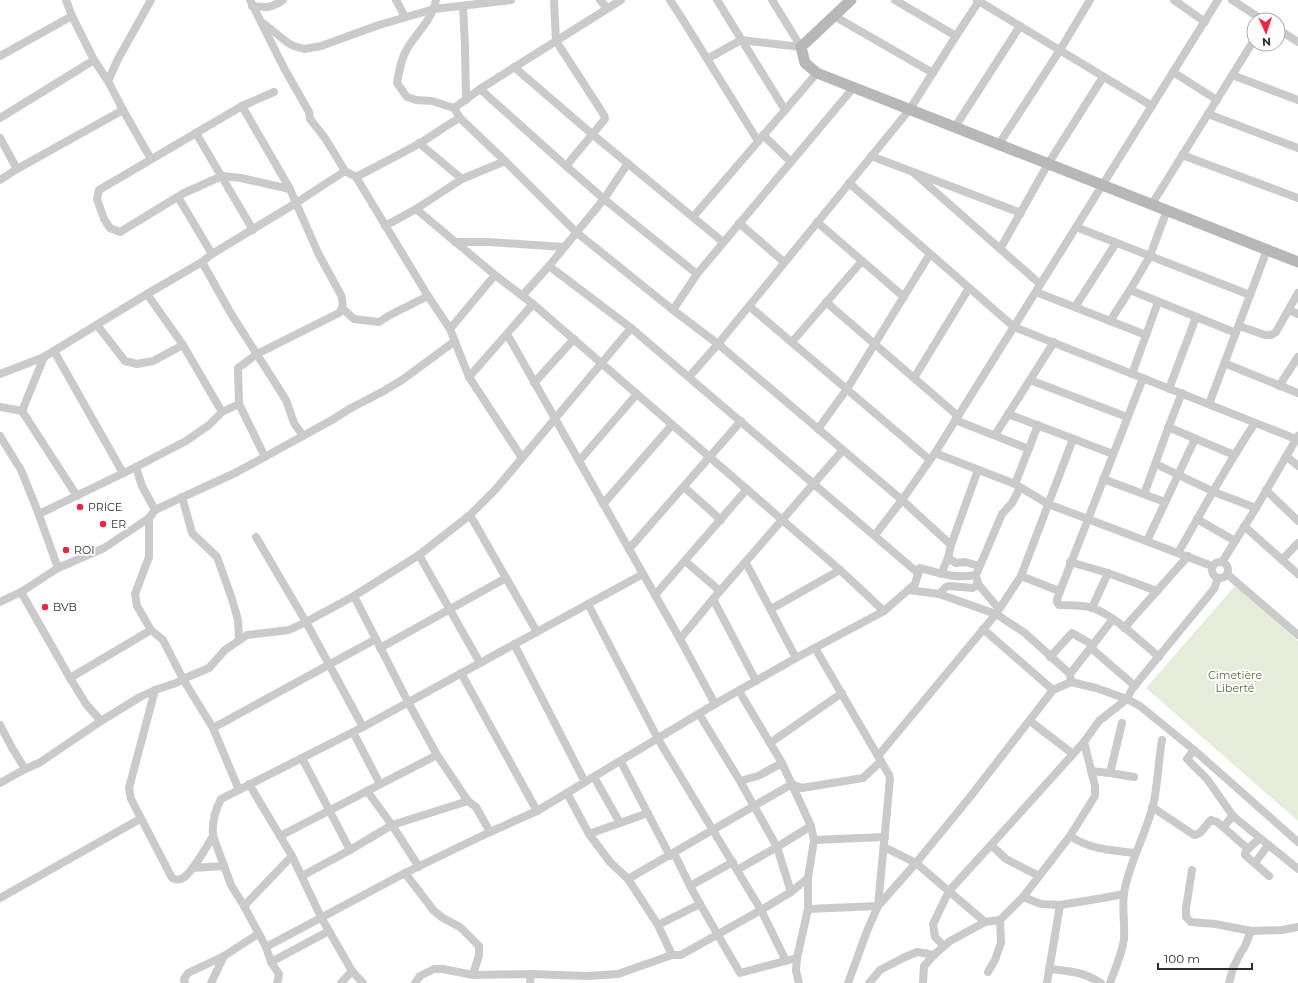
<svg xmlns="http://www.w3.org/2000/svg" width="1298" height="983" viewBox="0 0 1298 983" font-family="Montserrat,sans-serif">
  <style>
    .green { fill: #e5ecda }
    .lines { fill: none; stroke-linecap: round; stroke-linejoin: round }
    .street { stroke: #cacaca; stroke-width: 8 }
    .secondary { stroke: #b7b7b7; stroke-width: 11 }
    .poi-dot { fill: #ed2646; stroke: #fff; stroke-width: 1.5 }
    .labels { text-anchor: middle; stroke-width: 4; stroke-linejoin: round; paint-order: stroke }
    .poi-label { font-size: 11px; fill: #2d2d2d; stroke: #fff; text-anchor: start }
    .park-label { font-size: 11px; fill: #556b39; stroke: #fff }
  </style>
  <rect width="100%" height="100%" fill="#fff"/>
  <path class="green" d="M1235 586 1298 641V821L1146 688Z"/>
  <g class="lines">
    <g class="street">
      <path d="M250 0 284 68 309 112 310 119 325 138 345 171 356 177 428 296 450 329 469 377 533 304"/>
      <path d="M396 0 405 17"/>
      <path d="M436 0C433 19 416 33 407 49 401 59 399 71 397 83L407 97 416 100 432 101 454 108"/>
      <path d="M554 0 556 41 604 115 605 119 566 166"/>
      <path d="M600 0 607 8"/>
      <path d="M621 0 480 89 454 108 460 118 505 161 576 232 673 310 718 344 902 500 951 545"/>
      <path d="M670 0 683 20 758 141"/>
      <path d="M717 0 785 110"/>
      <path d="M772 0 801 47"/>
      <path d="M977 0 1152 106"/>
      <path d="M1174 0 1205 22"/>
      <path d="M1232 0 1263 20"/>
      <path d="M252 6C266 8 272 8 283 0"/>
      <path d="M463 6 465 46 466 100"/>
      <path d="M72 16 94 60 108 81"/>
      <path d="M834 16 933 73"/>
      <path d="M263 23 288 43 294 46 304 49 321 46 379 25 434 9 511 0"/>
      <path d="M1278 29 1298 42"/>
      <path d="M956 36 979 1"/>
      <path d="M0 56 72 16 66 0"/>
      <path d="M707 59 741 40 801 47"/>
      <path d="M514 67 592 134 723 242"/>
      <path d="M1173 72 1217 100"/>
      <path d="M1232 75 1298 100"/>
      <path d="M480 89 566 166 604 199 697 274"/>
      <path d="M274 92 242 106 99 190 97 199 104 219 110 228 120 232 184 193 222 176 241 178 290 189"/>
      <path d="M123 110 151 159"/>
      <path d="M1208 114 1298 148"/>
      <path d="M0 118 94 60"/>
      <path d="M955 127 1020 26"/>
      <path d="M196 133 253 230"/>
      <path d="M763 135 791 162"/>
      <path d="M0 138 17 169 0 180"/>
      <path d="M419 143 462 179"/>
      <path d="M999 144 1060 50 1090 0"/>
      <path d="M1182 155 1298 198"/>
      <path d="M871 156 1021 213"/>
      <path d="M17 169 123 110 108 81 118 59 151 0"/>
      <path d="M914 173 1040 284"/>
      <path d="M356 177C377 166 399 155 420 143 434 135 446 125 460 118"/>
      <path d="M849 183 1014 327 1296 439"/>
      <path d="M178 197 212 254"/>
      <path d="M1152 204 1254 40"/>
      <path d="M416 209 495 275 533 304 840 570 884 611"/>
      <path d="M693 217 817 73"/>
      <path d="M817 222 904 297"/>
      <path d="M739 223 784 262"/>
      <path d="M385 226 416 209 462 179 505 161"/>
      <path d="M1076 227 1250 295"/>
      <path d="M455 242H489L564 247"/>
      <path d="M1000 249 1048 164 1103 77"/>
      <path d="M202 262 230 312 286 400 294 423 303 436"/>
      <path d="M549 266 631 328 918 573"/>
      <path d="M1130 290 1236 333"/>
      <path d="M1036 292 1146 335"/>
      <path d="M147 294 183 345 222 412"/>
      <path d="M522 296 549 266 604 199 628 163"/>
      <path d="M826 302 958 416"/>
      <path d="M749 306 930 460"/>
      <path d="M1075 307 1116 243"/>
      <path d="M343 309 354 319 379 322 390 315 428 296"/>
      <path d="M673 310 697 274 854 87"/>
      <path d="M1289 310 1298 314"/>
      <path d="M1110 321 1130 290 1150 256 1167 210"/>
      <path d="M97 325 125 361 137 364 153 361 183 345"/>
      <path d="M1239 326 1265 335H1271L1276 332 1298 293"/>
      <path d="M450 329 495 275"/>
      <path d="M507 334 680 639 715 704"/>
      <path d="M792 342 862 261"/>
      <path d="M54 351 123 473"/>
      <path d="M1224 363 1298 393"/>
      <path d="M0 374 44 357 147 294 202 262 212 254 296 203 345 171"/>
      <path d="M1132 374 1158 302"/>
      <path d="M469 377 522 458"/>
      <path d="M689 377 718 344 910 109 956 36 895 0"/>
      <path d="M914 378 969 288"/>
      <path d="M1143 378 1057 599V602L1059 605C1070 605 1083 605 1093 608 1115 616 1141 642 1159 657"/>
      <path d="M1030 380 1127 417"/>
      <path d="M534 383 574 339"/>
      <path d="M1279 386 1298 357"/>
      <path d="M1169 389 1196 317"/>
      <path d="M239 404 265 457"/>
      <path d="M1209 404 1267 250"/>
      <path d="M0 407 22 411 77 496"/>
      <path d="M22 411 44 357"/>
      <path d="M1008 414 1113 454"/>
      <path d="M955 420 1029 449"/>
      <path d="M1168 427 1234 455"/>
      <path d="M818 429 847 389 930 254"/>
      <path d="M995 435 1054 342"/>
      <path d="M0 436 21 470 36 507 58 568"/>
      <path d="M935 453 1015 484 1048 504 1212 566"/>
      <path d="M1286 456 1298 466"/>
      <path d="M579 461 637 394"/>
      <path d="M1156 464 1214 492 1256 508"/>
      <path d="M1103 479 1165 502"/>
      <path d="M1015 484 1038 425"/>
      <path d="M684 487 721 520"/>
      <path d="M1266 490 1298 521"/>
      <path d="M1144 494C1157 460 1168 426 1182 393"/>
      <path d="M182 497 192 533 217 557 232 599 238 620 239 640"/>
      <path d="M603 504 672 425"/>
      <path d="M155 510 142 486 136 467 186 441 209 425 222 412 239 404 238 368 257 354 339 313C344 307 343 303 341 295L318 253 290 189 242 106"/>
      <path d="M39 514 136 467"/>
      <path d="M470 515 537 632"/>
      <path d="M149 518V557L135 594 137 606 151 630 163 640 183 679 213 728 239 790"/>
      <path d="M1197 519 1235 541"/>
      <path d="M1244 526 1298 574"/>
      <path d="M875 535 902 500 935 453 1218 0"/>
      <path d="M256 537 306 622 363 727"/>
      <path d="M1147 541 1195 439"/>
      <path d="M629 549 741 421"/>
      <path d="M1178 553C1203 509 1227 465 1255 423"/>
      <path d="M419 555 480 663"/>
      <path d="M948 558 956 563 965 562 979 566"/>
      <path d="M1282 560 1298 543"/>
      <path d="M685 561 720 591"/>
      <circle cx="1220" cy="570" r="8"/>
      <path d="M1070 562 1108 573 1157 591"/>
      <path d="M1222 562 1256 508 1298 436"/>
      <path d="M746 563 796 658"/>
      <path d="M942 574 944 567 948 558 951 545 978 470"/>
      <path d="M1227 574 1298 635"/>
      <path d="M1021 576 1073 439"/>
      <path d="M977 579 978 584 999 609"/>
      <path d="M1059 591 1021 576 996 614 1025 633 1070 674"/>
      <path d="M21 592 70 678"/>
      <path d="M939 594 946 587 949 586 973 588 978 584"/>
      <path d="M655 595 747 489"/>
      <path d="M354 596 408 702 437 755 468 801 476 807 490 832"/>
      <path d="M713 599 756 681"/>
      <path d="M0 602 21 592 58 568 104 548 149 518 155 510 237 472 332 420 351 408 382 392 402 380 455 341"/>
      <path d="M588 604 658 739 761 910 791 892 808 878"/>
      <path d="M1092 608 1108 573"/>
      <path d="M771 609 840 570"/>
      <path d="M1124 628 1188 556"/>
      <path d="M983 629 1053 690"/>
      <path d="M680 639 713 599 843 450"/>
      <path d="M514 644 585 782 715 704 796 658 884 611 915 584 920 568C939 573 956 579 976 575L1002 514 1012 503 1020 488"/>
      <path d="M380 648 506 578"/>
      <path d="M1091 648 1135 686"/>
      <path d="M1050 657 1072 633 1093 645"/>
      <path d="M461 673 537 811"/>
      <path d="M1071 682 1096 688 1127 699 1132 689 1214 589 1218 578"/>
      <path d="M155 690 129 788 131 799 172 878C174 879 178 880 181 879 191 875 207 846 213 836"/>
      <path d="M739 691 782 763 811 826 814 840 808 878V909L878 906 890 779 889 775 815 648"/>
      <path d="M699 714 740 781 777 847 791 892"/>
      <path d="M101 721 86 704 70 678 151 630"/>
      <path d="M1030 721 1073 754"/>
      <path d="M0 725 11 746 25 769 0 783"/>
      <path d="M213 728 376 639"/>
      <path d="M353 732 380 784"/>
      <path d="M1084 742 1095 786V796L1070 836 1023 897 1041 904 1060 905 1103 898 1124 894"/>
      <path d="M770 743 842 693"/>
      <path d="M1194 750 1187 759 1207 779 1233 816 1298 869"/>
      <path d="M878 756 996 614 939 594 909 590"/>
      <path d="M302 758 350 850"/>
      <path d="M621 762 670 856"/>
      <path d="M25 769 39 763 101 721 140 697 155 690 176 683 183 679 209 668 225 650 247 635 289 630 306 622 354 596 419 555 470 515 496 489 631 328"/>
      <path d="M1091 771 1110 773 1134 777"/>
      <path d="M1110 773 1122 723"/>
      <path d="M594 777 620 823"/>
      <path d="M740 781 758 776 782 763"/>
      <path d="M585 782 567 793 589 834 610 862 628 879 792 784 802 788 863 778 881 761"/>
      <path d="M249 784 292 856 321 917 352 971 341 983"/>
      <path d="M367 791 392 825 419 867"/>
      <path d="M1152 807 1194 835C1202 835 1205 825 1211 820L1217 822 1223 827 1233 816"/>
      <path d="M1223 827 1248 849 1260 838"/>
      <path d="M589 834 648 813"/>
      <path d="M280 836 437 755"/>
      <path d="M1070 836C1092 850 1109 850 1135 853"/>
      <path d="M814 840 885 837"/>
      <path d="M884 847 916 863 985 922 1000 920 1023 897"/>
      <path d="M1248 849 1245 853V855L1269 876"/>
      <path d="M674 853 690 886 733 862"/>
      <path d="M1255 863 1268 845"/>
      <path d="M193 868 224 866"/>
      <path d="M737 870 777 847 811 826"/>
      <path d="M1192 870 1186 908V917L1191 922 1215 924 1251 931 1282 930 1298 927"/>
      <path d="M405 873 434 911 443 918 460 927 479 946V955L473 975"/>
      <path d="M302 876 350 850 392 825 468 801"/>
      <path d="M1039 876 1006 859 991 845 1084 742 1099 721 1127 699 1140 706 1194 750 1298 842"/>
      <path d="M628 879 658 925 672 955"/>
      <path d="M690 886 700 904"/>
      <path d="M0 898 140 819"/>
      <path d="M244 906 231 885 213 836C212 823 215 810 221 799L363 727 643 574"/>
      <path d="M658 925 700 904 740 973 797 958"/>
      <path d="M944 946 935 937 933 924 949 891 991 845"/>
      <path d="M266 947 405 873 490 832 537 811 567 793"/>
      <path d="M271 962 329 931"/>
      <path d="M1049 969C1069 971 1084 972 1101 983"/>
      <path d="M352 971 363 983"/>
      <path d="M988 972 995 960 1001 943 1000 920"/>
      <path d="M185 983 184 979 188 973 224 956 258 934"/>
      <path d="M211 983 224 956"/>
      <path d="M277 983 278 980 279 974 271 962 266 947 244 906 292 856"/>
      <path d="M415 983 420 976 434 969H443L473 975 531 974 587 976 618 974 672 955H681L761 910 786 961"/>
      <path d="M530 983 531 974"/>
      <path d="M799 983 796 971 797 958 808 909"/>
      <path d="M848 983 867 931 878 906 916 863 970 797 1053 690 1071 682 1070 674 1113 619"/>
      <path d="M869 983 880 970 903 958 917 952 934 955"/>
      <path d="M923 983 924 966 934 955 950 941 985 922"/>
      <path d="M1047 983 1060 905"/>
      <path d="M1110 983C1115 969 1122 954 1124 939 1125 924 1122 908 1124 893 1129 863 1145 836 1153 806 1158 784 1158 762 1162 740"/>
      <path d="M1229 983 1233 968 1240 954 1245 946 1251 931"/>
    </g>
    <path class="secondary" d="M851 0 801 47 805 63 817 73 1298 262"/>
  </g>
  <g class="poi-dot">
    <circle cx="80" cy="507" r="4"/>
    <circle cx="103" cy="524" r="4"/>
    <circle cx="66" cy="550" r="4"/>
    <circle cx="45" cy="607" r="4"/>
  </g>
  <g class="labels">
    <g class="poi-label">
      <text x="88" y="511">PRICE</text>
      <text x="111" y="528">ER</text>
      <text x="74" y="554">ROI</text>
      <text x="53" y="611">BVB</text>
    </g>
    <g class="park-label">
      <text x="1235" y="679">Cimetière<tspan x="1235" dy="13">Liberté</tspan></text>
    </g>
  </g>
  <g transform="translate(1266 32) rotate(177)"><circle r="19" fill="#ffffff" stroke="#ababab"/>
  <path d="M0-3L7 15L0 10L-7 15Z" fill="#ed2646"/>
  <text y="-6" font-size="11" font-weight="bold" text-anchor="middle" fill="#2d2d2d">N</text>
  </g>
  <path d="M1158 963v6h94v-6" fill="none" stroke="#2d2d2d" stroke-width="2"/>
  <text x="1164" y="963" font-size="12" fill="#2d2d2d" stroke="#ffffff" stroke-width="3" paint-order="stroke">100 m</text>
</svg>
